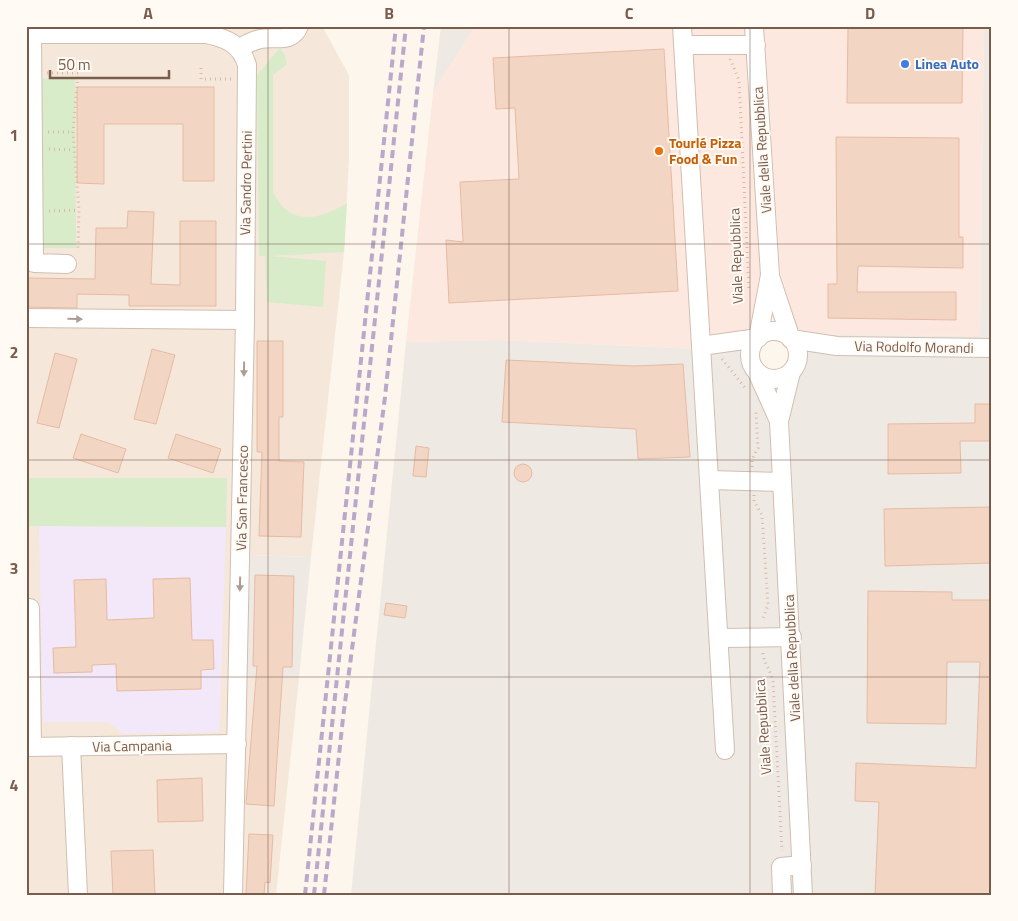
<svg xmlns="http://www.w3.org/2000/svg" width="1018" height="921" viewBox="0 0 1018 921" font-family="'Titillium Web',sans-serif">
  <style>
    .residential { fill: #f5e8da }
    .commercial { fill: #fde8e0 }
    .industrial { fill: #efe9e4 }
    .education { fill: #f3e8fa }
    .green { fill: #d8ecc9 }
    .building { fill: #f3d5c3; stroke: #e6bba3 }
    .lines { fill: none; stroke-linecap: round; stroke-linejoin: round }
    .minor-casing { stroke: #d1beb0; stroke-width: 20 }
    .path { stroke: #d9b8a5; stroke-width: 3; stroke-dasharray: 1 4; stroke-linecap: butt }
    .minor { stroke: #fff; stroke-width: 18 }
    .rail { stroke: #b9a8c9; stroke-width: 4; stroke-dasharray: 8 5; stroke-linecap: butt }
    .oneway { fill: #af9d94 }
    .grid { fill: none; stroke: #7a5c4d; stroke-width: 1; stroke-opacity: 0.55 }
    .shop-dot { fill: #3f7fe0; stroke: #fffaf3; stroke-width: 2 }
    .food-dot { fill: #e8710a; stroke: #fffaf3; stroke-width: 2 }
    .labels { text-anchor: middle; stroke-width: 4; stroke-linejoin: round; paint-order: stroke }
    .shop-label { font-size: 14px; font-weight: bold; fill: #366cbe; stroke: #fffaf3; text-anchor: start }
    .food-label { font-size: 14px; font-weight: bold; fill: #c56008; stroke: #fffaf3; text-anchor: start }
    .street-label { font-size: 14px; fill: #7a5c4d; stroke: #fffaf3 }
    .neatline { fill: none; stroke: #7a5c4d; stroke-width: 2 }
    .grid-label { font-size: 16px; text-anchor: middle; font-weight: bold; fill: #7a5c4d }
  </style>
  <rect width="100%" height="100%" fill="#fdf6ec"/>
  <path class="residential" d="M26 26H322L349 75V158L344 252 311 557 249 555 246 678H299L276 895H26Z"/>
  <g class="commercial">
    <path d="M475 26H746L762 275 752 332 745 351 497 340 406 342 433 93Z"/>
    <path d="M764 26H984L980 336 835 335 799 332 780 272Z"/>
  </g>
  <g class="industrial">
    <path d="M441 26H475L433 93Z"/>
    <path d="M984 26H992V895H812L789 420 804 353 799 332 835 335 980 336Z"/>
    <path d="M497 340 745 351 746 368 755 381 770 420 797 895H351L406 342Z"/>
    <path d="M249 555 311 557 299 678H246Z"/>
  </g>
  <path class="education" d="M39 526 226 527 219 732 123 734 109 722H43Z"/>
  <g class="green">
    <path d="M280 48 285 55 287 64 273 75V191C288 227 320 220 347 203L344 252 271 256 326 261 323 307 267 302 265 256H259L257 75Z"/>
    <path d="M26 78 75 79 76 248H26Z"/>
    <path d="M26 478H227L226 527 26 526Z"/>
  </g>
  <g class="building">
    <path d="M848 26H963L962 103H847Z"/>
    <path d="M664 49 678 291 449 303 446 240 463 242 460 182 519 179 515 108 496 109 493 58Z"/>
    <path d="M77 87H214V181H183V124H104V184L77 183Z"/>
    <path d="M836 137 959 138V237H963V268L858 266 857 292H956V320L828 318V284H837Z"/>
    <path d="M128 211 154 212 151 284 180 285V221H216V306H129V295L77 294V308L26 307V278L95 279 96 228H127Z"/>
    <path d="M257 341H283V417H279V461L304 462 301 537 259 536 262 452H257Z"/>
    <path d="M152 349 175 355 156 424 134 419Z"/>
    <path d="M55 353 77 359 59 428 37 423Z"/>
    <path d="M506 360 634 366 683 364 690 457 638 459 636 429 502 422Z"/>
    <path d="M975 404H992V441H960L961 473 888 474V424L975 423Z"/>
    <path d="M81 434 126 449 118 473 73 458Z"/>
    <path d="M176 434 221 449 213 473 168 458Z"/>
    <path d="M416 446 429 448 426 477 413 476Z"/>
    <circle cx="523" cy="473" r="9"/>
    <path d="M992 507V563L885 566 884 509Z"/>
    <path d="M255 575 294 576 292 667H283L274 806 246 804 257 666H253Z"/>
    <path d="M190 578 192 640H213L214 669 201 670V689L117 691 116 664 92 665V672L54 673 53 648 76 647 74 580 106 579 107 620 154 618 153 579Z"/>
    <path d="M868 591 952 592V600H992V895H875L879 802 855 801 856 763 976 768 980 662H947L946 724 867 723Z"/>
    <path d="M386 603 407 606 405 618 384 615Z"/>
    <path d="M202 778 203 821 158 822 157 780Z"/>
    <path d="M249 834 273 835 270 883 265 882 264 895 246 894Z"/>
    <path d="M153 850 155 895H113L111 851Z"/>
  </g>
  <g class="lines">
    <defs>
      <g id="minor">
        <path d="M682 26 725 750"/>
        <path d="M26 34H206C226 38 241 44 247 65L245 320 233 895"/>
        <path d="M32 34 34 263 67 264"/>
        <path d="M684 45H756"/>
        <path d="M239 48C246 45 253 40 261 39 275 36 292 44 299 26"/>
        <path d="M771 279 791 339 837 346 992 348"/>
        <path d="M26 318 245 320"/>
        <circle cx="774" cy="355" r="24"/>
        <path d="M701 346 758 338 770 275 754 26"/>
        <path d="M757 372 779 421"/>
        <path d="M791 372 779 421 803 895"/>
        <path d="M709 480 782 482"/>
        <path d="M26 608H30L32 746"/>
        <path d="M719 638 792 637"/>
        <path d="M71 746 78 895"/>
        <path d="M26 747 237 744"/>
        <path d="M782 895 781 867 802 865"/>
      </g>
    </defs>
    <use href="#minor" class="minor-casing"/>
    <g class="path">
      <path d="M730 59 739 80 749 290"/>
      <path d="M201 68V79H232"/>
      <path d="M47 73H78L73 132 79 210 78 249"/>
      <path d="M48 132H73"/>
      <path d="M49 149 74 150"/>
      <path d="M49 211 79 210"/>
      <path d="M722 359 746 389"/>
      <path d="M752 467V459L758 448 756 412"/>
      <path d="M754 495V501L762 515 768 605 762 621"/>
      <path d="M763 653C764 665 771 670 773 682L782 851"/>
    </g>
    <use href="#minor" class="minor"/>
    <g class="rail">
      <path d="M305 895 396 26"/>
      <path d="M314 895 406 26"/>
      <path d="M324 895 343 718 385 397 424 26"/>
    </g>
  </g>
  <defs><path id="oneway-solid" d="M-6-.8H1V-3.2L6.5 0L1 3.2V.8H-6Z" transform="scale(1.25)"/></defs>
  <g class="oneway">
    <use href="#oneway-solid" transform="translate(75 319) rotate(1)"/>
    <use href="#oneway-solid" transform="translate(244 369) rotate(91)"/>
    <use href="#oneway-solid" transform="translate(240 584) rotate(91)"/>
  </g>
  <path class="grid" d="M268 26V895M509 26V895M750 26V895M26 244H992M26 460H992M26 677H992"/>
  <circle class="shop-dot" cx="905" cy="64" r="5"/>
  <circle class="food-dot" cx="659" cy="151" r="5"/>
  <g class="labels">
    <g class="shop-label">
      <text x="915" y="69">Linea Auto</text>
    </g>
    <g class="food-label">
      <text x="669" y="148">Tourlé Pizza<tspan x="669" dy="16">Food &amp; Fun</tspan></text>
    </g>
    <g class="street-label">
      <text transform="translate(762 150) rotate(-94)" y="5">Viale della Repubblica</text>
      <text transform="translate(246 183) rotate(-89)" y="5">Via Sandro Pertini</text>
      <text transform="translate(736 256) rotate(-92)" y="5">Viale Repubblica</text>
      <text transform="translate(914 347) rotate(1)" y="5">Via Rodolfo Morandi</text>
      <text transform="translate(242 498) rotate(-89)" y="5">Via San Francesco</text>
      <text transform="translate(792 658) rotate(-93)" y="5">Viale della Repubblica</text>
      <text transform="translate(763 727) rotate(-94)" y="5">Viale Repubblica</text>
      <text transform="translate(132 746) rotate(-1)" y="5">Via Campania</text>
    </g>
  </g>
  <rect width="1018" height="921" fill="none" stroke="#fffaf3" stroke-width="55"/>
  <path d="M50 70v8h119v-8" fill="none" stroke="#7a5c4d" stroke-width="2.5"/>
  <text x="58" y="70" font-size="15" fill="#7a5c4d" stroke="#fffaf3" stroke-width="4" paint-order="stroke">50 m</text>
  <rect x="28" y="28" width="962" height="866" class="neatline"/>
  <g class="grid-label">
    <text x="148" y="19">A</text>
    <text x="389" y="19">B</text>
    <text x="629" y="19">C</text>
    <text x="870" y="19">D</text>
    <text x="14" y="141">1</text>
    <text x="14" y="358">2</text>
    <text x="14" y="574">3</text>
    <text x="14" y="791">4</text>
  </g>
</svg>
